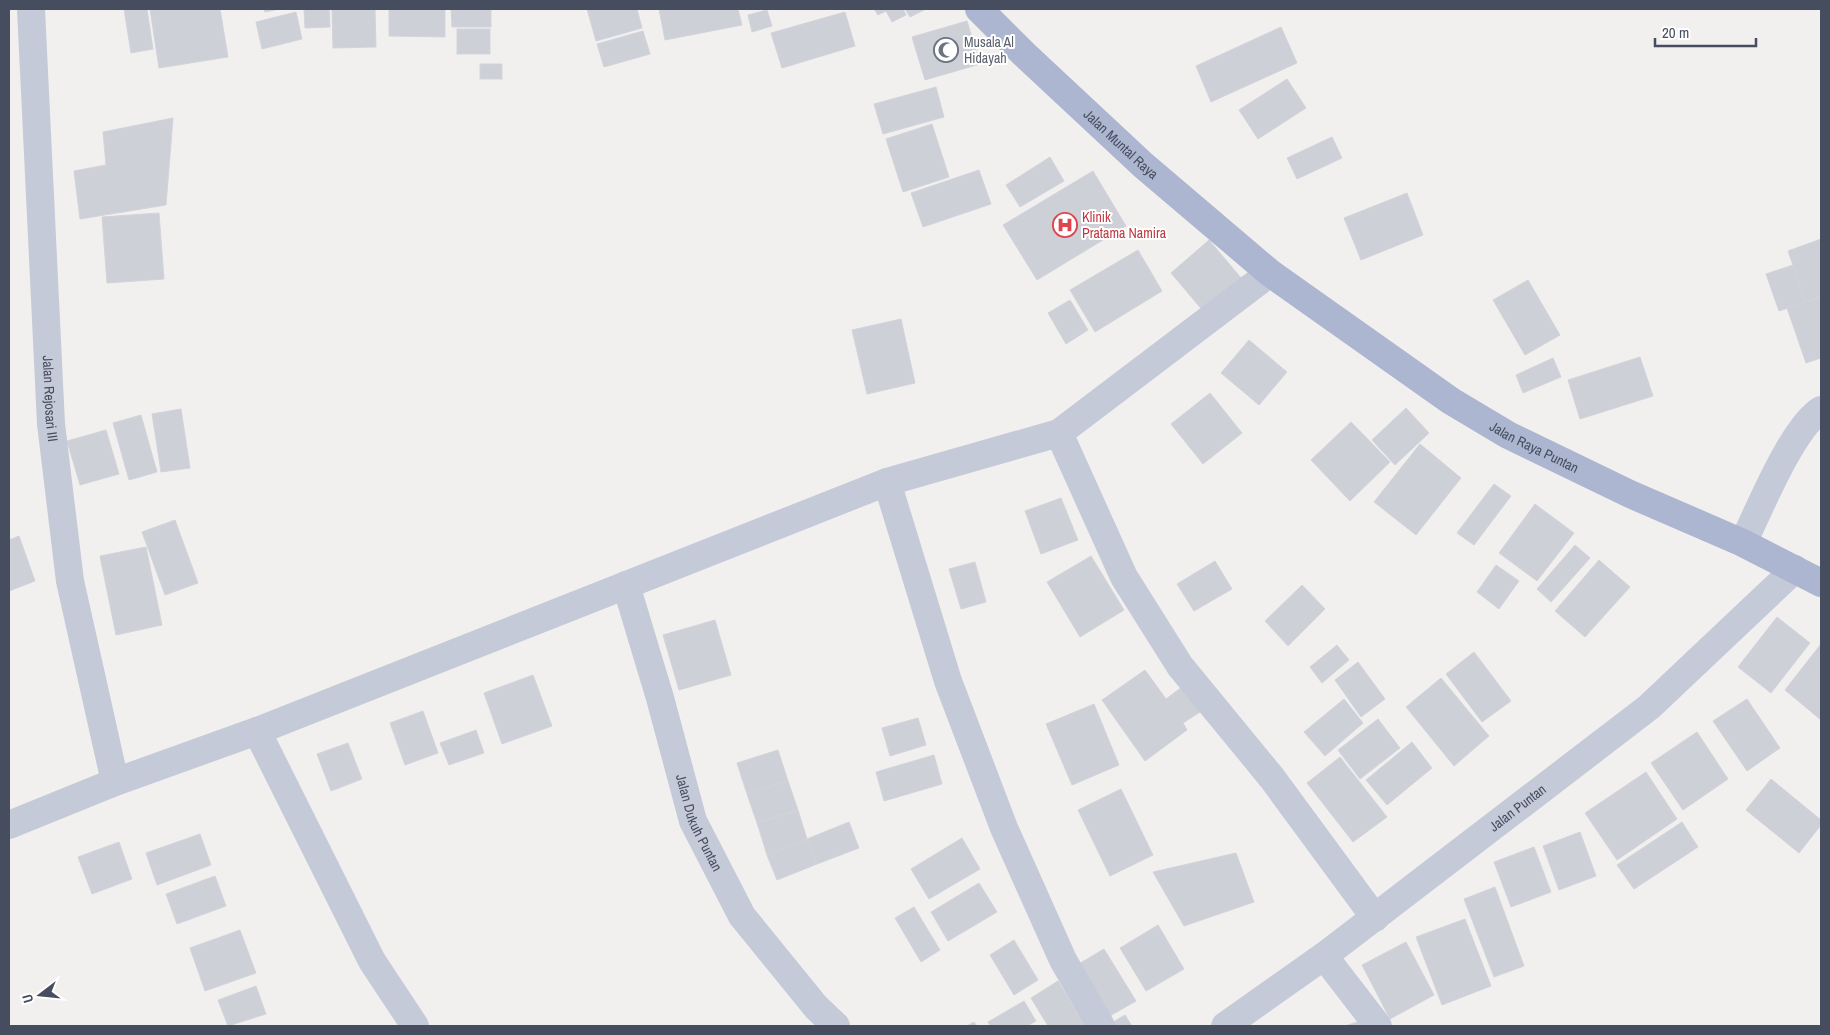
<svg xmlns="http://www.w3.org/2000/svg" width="1830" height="1035" viewBox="0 0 1830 1035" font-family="'Archivo Narrow',sans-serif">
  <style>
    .building { fill: #ced0d7; stroke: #d3d3db }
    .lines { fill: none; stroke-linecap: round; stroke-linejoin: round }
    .minor { stroke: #c5cad8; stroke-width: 28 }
    .major { stroke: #adb6d0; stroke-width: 28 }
    .labels { text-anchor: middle; stroke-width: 4; stroke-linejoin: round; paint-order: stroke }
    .worship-label { font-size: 14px; fill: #5b616d; stroke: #fff; text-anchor: start }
    .street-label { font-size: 14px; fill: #464d5e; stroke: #fff }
    .health-label { font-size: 14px; fill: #be3a42; stroke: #fff; text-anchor: start }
  </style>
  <rect width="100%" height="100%" fill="#f2f0ef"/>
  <g class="building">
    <path d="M124 9H147L153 49 131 53Z"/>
    <path d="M150 9H220L228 57 159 68Z"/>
    <path d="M264 9H280L265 12Z"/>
    <path d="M304 9H329L330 27 305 28Z"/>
    <path d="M332 9H375L376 47 333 48Z"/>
    <path d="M389 9H445V37L389 36Z"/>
    <path d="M451 9H491V27H452Z"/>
    <path d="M587 9H637L642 28 596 41Z"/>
    <path d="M659 9H738L742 25 665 40Z"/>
    <path d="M874 9H903L906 15 892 22 886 11 878 15Z"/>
    <path d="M905 9H926L910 17Z"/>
    <path d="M767 10 772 26 752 32 748 15Z"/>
    <path d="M296 12 302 39 262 49 256 22Z"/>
    <path d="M845 12 855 46 782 68 771 33Z"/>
    <path d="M967 21 980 64 925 80 912 37Z"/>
    <path d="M1281 27 1297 63 1211 102 1196 66Z"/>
    <rect x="457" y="29" width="33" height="25"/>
    <path d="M643 31 650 54 604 67 597 44Z"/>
    <rect x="480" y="64" width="22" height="15"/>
    <path d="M1287 79 1306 108 1258 139 1239 110Z"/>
    <path d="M936 87 944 117 883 134 874 104Z"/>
    <path d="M173 118 166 205 80 219 74 171 106 165 103 132Z"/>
    <path d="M932 124 949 177 903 192 886 139Z"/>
    <path d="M1332 137 1342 158 1297 179 1287 158Z"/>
    <path d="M1050 157 1064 181 1020 207 1006 185Z"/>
    <path d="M979 170 991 204 923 227 911 193Z"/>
    <path d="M1093 171 1126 226 1037 280 1003 225Z"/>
    <path d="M1407 193 1423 235 1361 260 1344 218Z"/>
    <path d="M159 213 164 279 107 283 102 217Z"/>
    <path d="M1821 239V296L1806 302 1788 251Z"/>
    <path d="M1209 240 1242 279 1204 312 1171 273Z"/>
    <path d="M1138 250 1162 291 1095 332 1070 290Z"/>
    <path d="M1793 265 1806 302 1779 311 1766 274Z"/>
    <path d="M1528 280 1560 335 1525 355 1493 300Z"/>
    <path d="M1820 297 1821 301V358L1806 363 1787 308Z"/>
    <path d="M1070 300 1088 330 1066 344 1048 313Z"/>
    <path d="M901 319 915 383 867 394 852 330Z"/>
    <path d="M1249 340 1287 372 1259 405 1221 373Z"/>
    <path d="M1640 357 1653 396 1580 419 1568 380Z"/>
    <path d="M1553 358 1561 377 1523 393 1516 375Z"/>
    <path d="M1210 393 1242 433 1203 464 1171 424Z"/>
    <path d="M1406 408 1429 433 1395 465 1372 440Z"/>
    <path d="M181 409 190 468 161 472 152 414Z"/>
    <path d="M141 415 157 472 129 480 113 423Z"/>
    <path d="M1351 422 1390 462 1350 501 1311 460Z"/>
    <path d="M106 430 119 474 80 485 67 441Z"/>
    <path d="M1420 444 1461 478 1416 535 1374 502Z"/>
    <path d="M1494 484 1511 496 1474 545 1457 533Z"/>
    <path d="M1061 498 1078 540 1041 554 1025 511Z"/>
    <path d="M1535 504 1574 533 1537 581 1499 553Z"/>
    <path d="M175 520 198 583 165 595 142 532Z"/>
    <path d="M19 536 35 581 9 591V540Z"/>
    <path d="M1575 545 1590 558 1551 602 1537 589Z"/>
    <path d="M146 547 162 625 116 635 100 556Z"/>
    <path d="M1091 556 1124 610 1080 637 1047 582Z"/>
    <path d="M1599 560 1630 587 1585 637 1555 611Z"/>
    <path d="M1215 561 1232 589 1194 611 1177 584Z"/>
    <path d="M975 562 986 602 961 609 949 569Z"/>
    <path d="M1496 565 1519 581 1499 609 1477 592Z"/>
    <path d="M1302 585 1325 609 1288 646 1265 621Z"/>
    <path d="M1777 617 1810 643 1771 693 1738 667Z"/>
    <path d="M715 620 731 675 679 690 663 635Z"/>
    <path d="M1821 644V720L1785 690Z"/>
    <path d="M1337 645 1349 660 1322 683 1310 667Z"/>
    <path d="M1474 652 1511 701 1482 722 1446 674Z"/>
    <path d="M1358 662 1385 699 1361 717 1335 680Z"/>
    <path d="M1145 670 1166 699 1182 687 1200 712 1183 723 1187 730 1145 761 1102 700Z"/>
    <path d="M533 675 552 726 502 744 484 693Z"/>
    <path d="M1441 678 1489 736 1454 766 1406 707Z"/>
    <path d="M1344 699 1363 723 1325 756 1304 732Z"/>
    <path d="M1747 699 1780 748 1747 771 1713 721Z"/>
    <path d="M1094 704 1119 765 1072 785 1046 724Z"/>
    <path d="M423 711 438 753 405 765 390 723Z"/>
    <path d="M918 718 926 745 890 756 882 728Z"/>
    <path d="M1378 719 1400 748 1360 779 1338 750Z"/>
    <path d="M476 730 484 753 449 765 440 743Z"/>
    <path d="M1697 732 1728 779 1683 810 1651 763Z"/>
    <path d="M1412 742 1432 768 1387 805 1366 780Z"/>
    <path d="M348 743 362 779 331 791 317 754Z"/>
    <path d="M778 750 788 781 747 794 737 763Z"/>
    <path d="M934 755 942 784 884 801 876 772Z"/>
    <path d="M1340 757 1387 817 1353 842 1307 783Z"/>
    <path d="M1646 772 1677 819 1617 860 1585 813Z"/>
    <path d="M1771 779 1821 820V825L1799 853 1746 810Z"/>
    <path d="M788 781 798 810 757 823 747 794Z"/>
    <path d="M1121 789 1153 855 1110 876 1078 810Z"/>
    <path d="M798 810 807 839 767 855 757 823Z"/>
    <path d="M849 822 859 848 817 864 807 839Z"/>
    <path d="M1682 822 1698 847 1634 889 1617 865Z"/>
    <path d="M1580 832 1596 876 1559 890 1543 846Z"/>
    <path d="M200 834 211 865 157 885 146 853Z"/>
    <path d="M962 838 980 869 929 899 911 869Z"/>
    <path d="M807 839 817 864 777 880 767 855Z"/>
    <path d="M119 842 132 879 92 894 78 857Z"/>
    <path d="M1534 847 1551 892 1511 907 1494 862Z"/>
    <path d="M1236 853 1254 902 1184 926 1153 872Z"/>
    <path d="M215 876 226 906 177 924 166 894Z"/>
    <path d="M979 883 997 912 948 941 931 912Z"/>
    <path d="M1495 887 1524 966 1494 977 1464 899Z"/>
    <path d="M914 907 940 950 921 962 895 918Z"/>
    <path d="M1465 919 1491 986 1442 1005 1416 937Z"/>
    <path d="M1158 925 1184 969 1146 991 1120 948Z"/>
    <path d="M240 930 256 973 205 991 190 948Z"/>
    <path d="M1014 940 1038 980 1014 995 990 955Z"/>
    <path d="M1406 942 1434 995 1390 1019 1362 965Z"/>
    <path d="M1104 949 1136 1001 1108 1017 1077 965Z"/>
    <path d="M1058 981 1085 1026H1048L1031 998Z"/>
    <path d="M256 986 266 1014 228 1026 218 1000Z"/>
    <path d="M1024 1001 1036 1021 1027 1026H990L988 1022Z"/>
    <path d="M1125 1015 1132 1026H1106Z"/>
    <path d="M1366 1019 1371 1026H1345Z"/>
    <path d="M974 1022 977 1026H967Z"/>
  </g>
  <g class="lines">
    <g class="minor">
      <path id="s1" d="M31 9 51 424 70 581 115 782"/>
      <path d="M1059 433 1124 577 1180 666 1272 778 1375 918"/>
      <path d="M887 482 948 681 1004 828 1063 960 1101 1026"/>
      <path d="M1743 543C1759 510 1792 428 1821 410"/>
      <path id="s2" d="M626 585 660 698 693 821 742 916 816 1007 836 1026"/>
      <path d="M257 731 372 961 415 1026"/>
      <path d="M9 825 115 782 257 731 887 482 1059 433 1270 273"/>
      <path d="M1324 956 1378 1026"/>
      <path id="s3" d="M1225 1026 1324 956 1649 707 1795 569"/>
    </g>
    <path class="major" id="s4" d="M979 9 1024 54 1143 165 1270 273 1451 401 1508 435 1630 494 1743 543 1821 583"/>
  </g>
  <defs>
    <symbol id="mosque-ring" viewBox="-11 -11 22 22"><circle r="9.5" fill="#fff" stroke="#6b7280" stroke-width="1.5"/><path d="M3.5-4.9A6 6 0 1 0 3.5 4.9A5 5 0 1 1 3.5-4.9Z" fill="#6b7280"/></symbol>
    <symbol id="hospital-ring" viewBox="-11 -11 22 22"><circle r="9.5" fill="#fff" stroke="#e0444e" stroke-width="1.5"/><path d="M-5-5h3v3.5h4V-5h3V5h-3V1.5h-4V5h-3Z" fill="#e0444e"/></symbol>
  </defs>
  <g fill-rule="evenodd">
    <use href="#mosque-ring" x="932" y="36" width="28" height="28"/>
    <use href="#hospital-ring" x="1051" y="211" width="28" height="28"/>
  </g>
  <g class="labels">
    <g class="worship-label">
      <text x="964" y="47">Musala Al<tspan x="964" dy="16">Hidayah</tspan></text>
    </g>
    <g class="street-label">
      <text dy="5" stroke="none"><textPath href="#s4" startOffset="196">Jalan Muntal Raya</textPath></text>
      <text dy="5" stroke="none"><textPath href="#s1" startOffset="390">Jalan Rejosari III</textPath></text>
      <text dy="5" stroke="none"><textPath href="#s4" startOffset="710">Jalan Raya Puntan</textPath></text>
      <text dy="5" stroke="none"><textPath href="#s3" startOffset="365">Jalan Puntan</textPath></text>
      <text dy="5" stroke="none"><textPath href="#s2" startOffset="249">Jalan Dukuh Puntan</textPath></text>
    </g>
    <g class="health-label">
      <text x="1082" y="222">Klinik<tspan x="1082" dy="16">Pratama Namira</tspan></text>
    </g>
  </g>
  <rect width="1830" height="1035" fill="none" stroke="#464d5e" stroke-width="20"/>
  <g transform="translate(40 995) rotate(254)" stroke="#ffffff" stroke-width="4" paint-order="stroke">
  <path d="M0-4L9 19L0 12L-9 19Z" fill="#464d5e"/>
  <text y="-8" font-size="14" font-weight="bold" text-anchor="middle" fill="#464d5e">U</text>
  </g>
  <path d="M1655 38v8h101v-8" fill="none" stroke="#464d5e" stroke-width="2.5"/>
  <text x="1662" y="38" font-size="15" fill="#464d5e" stroke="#ffffff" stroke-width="4" paint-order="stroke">20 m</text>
</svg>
